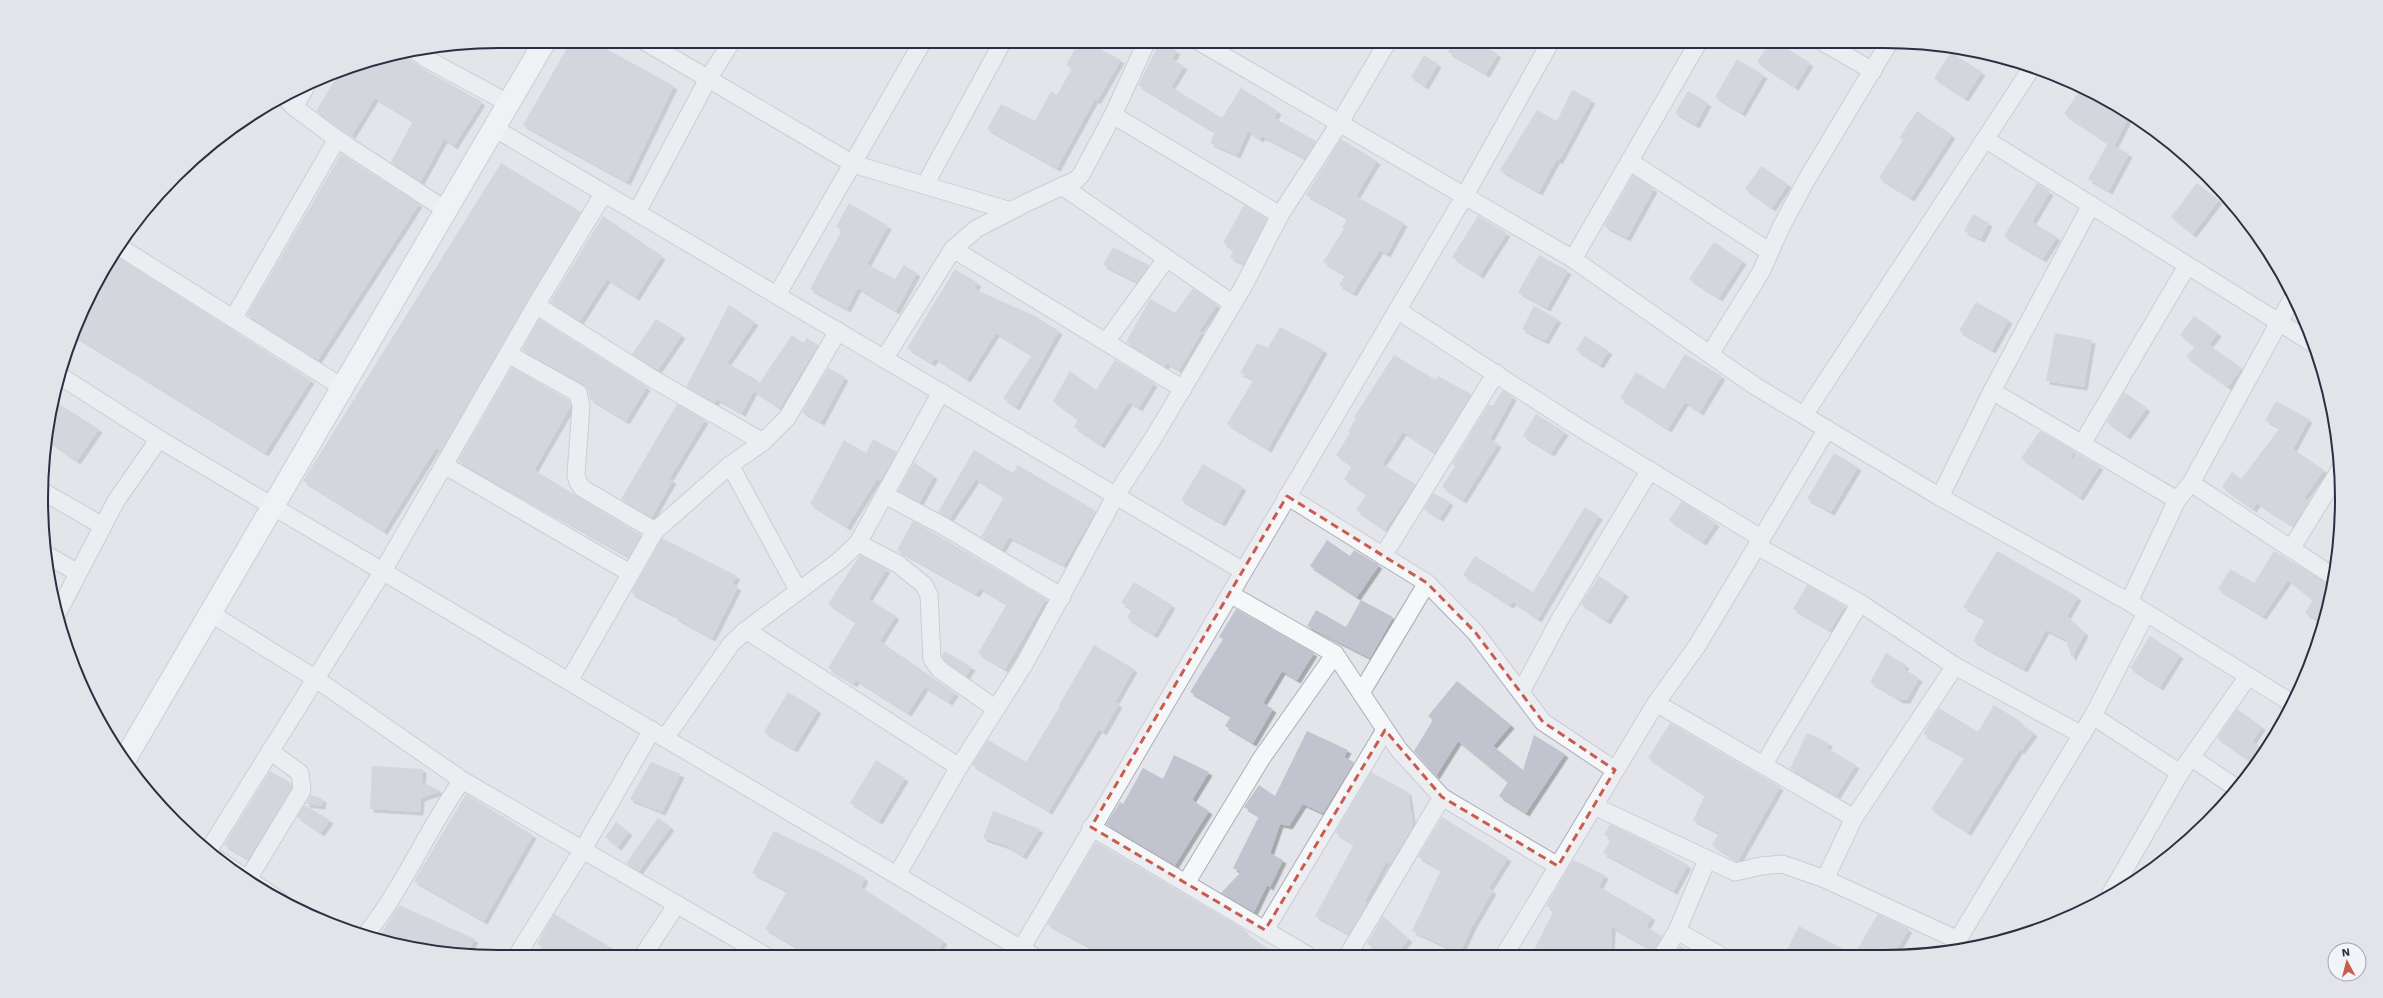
<svg xmlns="http://www.w3.org/2000/svg" width="2383" height="998" viewBox="0 0 2383 998" font-family="'Work Sans',sans-serif">
  <style>
    .building { fill: #c1c3ce; filter: url(#shadow) }
    .lines { fill: none; stroke-linecap: round; stroke-linejoin: round }
    .street-casing { stroke: #adaeb9; stroke-width: 19 }
    .secondary-casing { stroke: #adaeb9; stroke-width: 24 }
    .street { stroke: #f6f7f9; stroke-width: 17 }
    .secondary { stroke: #fff; stroke-width: 22 }
    .marked { fill: none; stroke: #ca5b4f; stroke-width: 3; stroke-dasharray: 8 5; stroke-linejoin: round }
    .rim { fill: none; stroke: #2c2e43; stroke-width: 2 }
  </style>
  <defs>
    <filter id="shadow"><feDropShadow dx="3.5" dy="3.5" stdDeviation="0" flood-color="#0004"/></filter>
  </defs>
  <rect width="100%" height="100%" fill="#e4e5eb"/>
  <g class="building">
    <path d="M571 41H592L674 86 627 182 523 125Z"/>
    <path d="M1079 41H1086L1121 60 1097 101 1095 99 1057 168 987 129 1001 104 1035 121 1051 91 1057 95 1072 68 1066 65Z"/>
    <path d="M1455 41H1476L1498 54 1486 74 1448 52Z"/>
    <path d="M1771 41H1776L1810 63 1795 87 1757 62Z"/>
    <path d="M1160 42 1177 51 1172 59 1184 66 1171 87 1222 118 1241 88 1278 111 1274 118 1316 141 1305 158 1262 136 1260 139 1248 131 1237 155 1210 143 1215 132 1138 85Z"/>
    <path d="M400 52 420 67 482 102 454 146 444 139 421 181 391 162 413 121 375 98 352 135 316 111 341 70Z"/>
    <path d="M1951 52 1982 72 1965 98 1934 78Z"/>
    <path d="M1424 55 1438 64 1425 86 1411 77Z"/>
    <path d="M1737 59 1764 75 1742 113 1715 97Z"/>
    <path d="M2081 88 2110 107 2113 102 2130 115 2114 146 2129 154 2109 191 2088 179 2108 143 2064 114Z"/>
    <path d="M1572 90 1592 100 1559 161 1557 159 1539 192 1500 170 1537 110 1557 121Z"/>
    <path d="M1688 91 1708 103 1696 125 1675 113Z"/>
    <path d="M1917 111 1952 135 1911 198 1879 178 1903 140 1899 138Z"/>
    <path d="M1341 139 1377 161 1356 196 1404 223 1387 254 1380 250 1353 293 1339 285 1345 275 1323 262 1344 229 1342 228 1348 218 1306 195Z"/>
    <path d="M341 154 419 204 318 360 247 315Z"/>
    <path d="M501 163 581 212 441 451 436 448 384 531 303 481Z"/>
    <path d="M1761 166 1788 184 1772 208 1745 189Z"/>
    <path d="M1633 175 1654 189 1627 238 1604 226Z"/>
    <path d="M2037 183 2050 192 2032 222 2057 237 2043 259 2004 236Z"/>
    <path d="M2197 183 2219 200 2193 234 2171 217Z"/>
    <path d="M849 203 888 226 867 264 895 279 904 265 917 273 896 311 858 288 847 309 810 289 842 230 836 227Z"/>
    <path d="M1244 205 1267 219 1244 264 1230 257 1234 249 1223 243Z"/>
    <path d="M1973 214 1989 223 1981 239 1964 231Z"/>
    <path d="M603 216 662 256 636 297 607 279 580 321 550 302Z"/>
    <path d="M1478 216 1507 233 1480 275 1452 257Z"/>
    <path d="M1714 242 1743 261 1719 298 1689 279Z"/>
    <path d="M1113 247 1149 265 1137 282 1103 265Z"/>
    <path d="M113 254 311 380 265 453 73 335 102 270Z"/>
    <path d="M1539 255 1568 271 1547 308 1518 292Z"/>
    <path d="M955 269 978 283 974 289 1035 316 1059 331 1016 407 1003 398 1032 355 996 333 967 379 935 358 932 363 907 348Z"/>
    <path d="M1193 288 1217 305 1199 331 1202 332 1179 370 1167 363 1165 366 1126 342 1150 299 1175 313Z"/>
    <path d="M1976 302 2009 320 1992 350 1959 331Z"/>
    <path d="M729 305 755 322 727 363 759 381 742 413 717 399 715 403 686 387Z"/>
    <path d="M1534 306 1558 319 1545 341 1522 329Z"/>
    <path d="M2194 316 2218 333 2209 345 2242 368 2228 387 2186 357 2195 346 2180 335Z"/>
    <path d="M539 319 647 387 626 421 590 399 588 390 583 384 522 350Z"/>
    <path d="M656 319 682 335 658 370 632 354Z"/>
    <path d="M1280 327 1324 350 1268 449 1227 424 1254 379 1240 373 1257 343 1268 348Z"/>
    <path d="M2055 333 2092 340 2084 387 2046 381Z"/>
    <path d="M792 335 803 343 807 338 818 345 780 408 754 391Z"/>
    <path d="M1585 336 1609 351 1600 365 1576 350Z"/>
    <path d="M1685 354 1722 376 1700 412 1685 402 1668 429 1620 398 1636 372 1664 389Z"/>
    <path d="M1394 355 1436 380 1438 376 1471 394 1435 453 1403 432 1382 464 1416 484 1385 530 1356 510 1367 494 1344 479 1352 466 1336 455 1350 433 1348 432 1356 418 1354 417Z"/>
    <path d="M1115 360 1154 383 1139 408 1129 402 1101 445 1074 427 1078 419 1053 401 1070 371 1096 390Z"/>
    <path d="M512 367 569 400 571 406 534 470 641 535 629 557 458 461Z"/>
    <path d="M828 368 845 377 821 422 802 412Z"/>
    <path d="M1503 390 1513 397 1490 439 1498 444 1463 500 1442 487 1455 466 1452 464 1489 404 1492 406Z"/>
    <path d="M2124 392 2147 408 2127 436 2107 422Z"/>
    <path d="M54 401 99 429 77 461 45 439Z"/>
    <path d="M2276 401 2309 419 2293 449 2324 470 2304 498 2309 501 2293 526 2257 503 2253 509 2222 487 2232 472 2241 479 2280 428 2265 420Z"/>
    <path d="M677 404 705 420 669 479 673 480 652 517 621 499Z"/>
    <path d="M1536 414 1565 432 1551 453 1523 436Z"/>
    <path d="M2040 431 2073 450 2071 461 2077 453 2100 466 2080 497 2021 458Z"/>
    <path d="M873 439 897 452 880 481 877 479 847 527 810 504 844 440 866 453Z"/>
    <path d="M974 450 1013 473 1018 465 1096 511 1064 565 1009 537 1002 549 981 537 1004 497 976 479 950 518 938 512Z"/>
    <path d="M1834 453 1858 467 1831 512 1807 499Z"/>
    <path d="M914 462 934 476 920 502 898 491Z"/>
    <path d="M1203 464 1243 487 1222 523 1181 500Z"/>
    <path d="M1433 493 1450 502 1440 518 1424 509Z"/>
    <path d="M1682 501 1716 523 1703 542 1669 520Z"/>
    <path d="M1585 507 1599 516 1538 619 1513 602 1510 605 1463 575 1475 556 1533 592Z"/>
    <path d="M913 521 1046 599 1005 669 978 653 1007 604 980 588 976 594 897 550Z"/>
    <path d="M662 538 737 576 732 584 738 587 712 638 674 617 675 616 631 593Z"/>
    <path d="M1327 540 1350 556 1354 550 1379 565 1357 597 1310 566Z"/>
    <path d="M1997 551 2078 597 2067 616 2085 633 2072 658 2066 640 2046 630 2024 669 1973 641 1985 619 1963 607Z"/>
    <path d="M2274 551 2332 586 2323 623 2305 613 2313 600 2288 580 2263 616 2218 589 2230 569 2254 583Z"/>
    <path d="M860 555 887 569 868 599 896 616 880 641 955 693 949 702 925 687 908 713 856 680 854 684 828 668 856 622 828 604Z"/>
    <path d="M1599 576 1625 593 1607 621 1581 604Z"/>
    <path d="M1134 582 1172 605 1154 635 1127 618 1132 609 1121 603Z"/>
    <path d="M1807 585 1845 606 1830 630 1793 609Z"/>
    <path d="M1361 600 1393 617 1370 658 1307 626 1316 610 1346 627Z"/>
    <path d="M1236 609 1314 653 1297 680 1282 671 1263 703 1273 709 1253 743 1225 726 1231 716 1190 692 1223 639 1219 637Z"/>
    <path d="M2150 636 2180 655 2160 687 2130 668Z"/>
    <path d="M1094 645 1134 669 1115 702 1119 704 1103 732 1099 729 1049 811 972 765 988 740 1026 762 1060 706 1059 705Z"/>
    <path d="M945 651 972 667 966 676 946 662 942 656Z"/>
    <path d="M1886 653 1906 665 1904 669 1919 678 1907 700H1900L1870 682Z"/>
    <path d="M1457 681 1511 725 1493 746 1523 770 1534 735 1565 754 1526 813 1499 796 1508 782 1458 741 1436 776 1414 751 1433 720 1428 716Z"/>
    <path d="M788 692 818 710 794 749 764 732Z"/>
    <path d="M1994 705 2020 721 2019 723 2034 733 2021 751 2020 749 1968 832 1931 809 1965 757 1923 734 1939 708 1978 732Z"/>
    <path d="M2237 709 2262 727 2252 742 2267 750 2255 764 2217 738Z"/>
    <path d="M1670 723 1780 787 1738 861 1712 845 1719 833 1693 820 1705 795 1648 758Z"/>
    <path d="M1307 731 1348 750 1344 757 1354 762 1323 813 1303 804 1289 826 1280 824 1270 853 1283 860 1270 887 1267 885 1254 912 1221 893 1241 872 1233 868 1259 816 1244 807 1259 785 1275 796Z"/>
    <path d="M1807 733 1829 743 1827 748 1856 765 1837 795 1790 769Z"/>
    <path d="M1174 755 1209 772 1192 800 1209 811 1175 865 1106 824 1120 802 1123 804 1143 768 1163 779Z"/>
    <path d="M876 760 905 778 879 821 850 803Z"/>
    <path d="M651 762 681 774 662 812 630 799Z"/>
    <path d="M372 766 423 769 422 782 441 791 421 798 420 812 370 809Z"/>
    <path d="M270 771 291 783 292 788 248 859 224 845Z"/>
    <path d="M1371 772 1408 792 1413 826 1390 864 1386 862 1365 901 1367 903 1349 934 1315 916 1354 844 1335 833Z"/>
    <path d="M466 794 533 835 484 921 414 881Z"/>
    <path d="M311 795 323 799 322 806 305 804Z"/>
    <path d="M304 805 330 820 321 833 297 817Z"/>
    <path d="M993 811 1040 829 1023 856 1007 846 983 838Z"/>
    <path d="M1442 817 1508 858 1489 888 1493 891 1473 925 1460 953 1412 931 1441 870 1418 857Z"/>
    <path d="M658 818 671 827 639 871 626 863Z"/>
    <path d="M616 822 629 832 618 847 605 837Z"/>
    <path d="M1610 824 1651 844 1688 865 1674 891 1603 853 1611 839 1604 835Z"/>
    <path d="M774 831 811 849 812 848 865 878 861 887 944 941 934 956H812L765 929 787 891 752 873Z"/>
    <path d="M1096 842 1245 930 1244 932 1277 955H1105L1047 924Z"/>
    <path d="M1573 860 1605 875 1599 887 1652 917 1646 927 1662 936 1654 951 1612 927 1611 954H1532L1554 910 1546 906Z"/>
    <path d="M399 905 475 939 466 955 439 953 378 939Z"/>
    <path d="M554 914 627 957H546L550 951 537 944Z"/>
    <path d="M1878 914 1909 929 1895 953H1855Z"/>
    <path d="M1383 916 1409 939 1395 955H1388L1367 944Z"/>
    <path d="M1799 926 1820 937 1852 953H1785Z"/>
    <path d="M1680 946 1695 954H1675Z"/>
  </g>
  <g class="lines">
    <defs>
      <g id="street">
        <path d="M644 41 853 164 1011 211"/>
        <path d="M1198 41 1573 259 1755 386 1940 497 2129 602 2290 702"/>
        <path d="M1821 41 1873 71"/>
        <path d="M414 49 425 58 508 103"/>
        <path d="M284 96 294 107 337 139 446 210"/>
        <path d="M294 107 307 85"/>
        <path d="M1113 115 1280 215"/>
        <path d="M494 128 1243 571"/>
        <path d="M1985 139 2091 205"/>
        <path d="M1629 161 1770 252"/>
        <path d="M925 185 1003 41"/>
        <path d="M1062 186 1233 304"/>
        <path d="M637 212 708 79 732 41"/>
        <path d="M118 246 342 387"/>
        <path d="M953 249 1183 389"/>
        <path d="M1573 259 1699 41"/>
        <path d="M777 295 923 41"/>
        <path d="M536 305 653 379 763 442"/>
        <path d="M1397 310 1570 422 1761 538"/>
        <path d="M233 319 337 139"/>
        <path d="M1106 342 1166 259"/>
        <path d="M508 354 578 393 581 406 576 475 578 482 582 488 655 531"/>
        <path d="M1710 354 1761 272 1781 227 1807 179 1890 41"/>
        <path d="M884 359 953 249 976 229 1028 202 1076 180 1081 175 1113 115 1147 41"/>
        <path d="M60 376 159 439 1033 956"/>
        <path d="M1992 391 2177 500"/>
        <path d="M1804 415 2033 66"/>
        <path d="M2082 444 2187 266"/>
        <path d="M444 465 630 573"/>
        <path d="M730 465 798 590"/>
        <path d="M2191 483 2334 577"/>
        <path d="M42 491 103 526"/>
        <path d="M885 495 945 527 1062 597"/>
        <path d="M1287 496 1427 583 1475 632 1543 722 1615 770"/>
        <path d="M1940 497 1992 391 2091 205 2312 343"/>
        <path d="M858 543 898 564 924 585 929 595 932 659 939 669 996 709"/>
        <path d="M1757 546 1860 603 1955 666 2082 735"/>
        <path d="M2291 549 2341 468"/>
        <path d="M47 555 78 573"/>
        <path d="M1383 556 1496 373"/>
        <path d="M1230 594 1335 654 1399 750 1442 797 1558 866"/>
        <path d="M2129 602 2177 500 2191 483 2294 295"/>
        <path d="M210 613 316 679 462 780 766 956"/>
        <path d="M57 614 116 501 159 439"/>
        <path d="M746 630 959 767"/>
        <path d="M569 681 655 531 730 465 763 442 787 418 838 331"/>
        <path d="M1521 692 1560 619 1650 470"/>
        <path d="M1361 693 1427 583"/>
        <path d="M1656 703 1854 818"/>
        <path d="M2093 716 2180 773"/>
        <path d="M665 738 731 644 746 630 839 561 858 543 941 392"/>
        <path d="M2192 758 2235 787"/>
        <path d="M1764 764 1860 603"/>
        <path d="M1594 806 1735 872 1761 866 1782 864 1825 879 1854 818 1955 666"/>
        <path d="M1091 827 1307 955"/>
        <path d="M208 851 383 571 536 305 604 193"/>
        <path d="M217 859 279 900"/>
        <path d="M897 875 959 767 1025 663 1116 495 1154 437 1243 287 1280 215 1339 124 1388 41"/>
        <path d="M248 879 302 790 300 773 270 751"/>
        <path d="M1825 879 1958 940"/>
        <path d="M1186 883 1261 759 1335 654"/>
        <path d="M2111 893 2180 773 2247 678"/>
        <path d="M1265 930 1385 730"/>
        <path d="M1677 931 1718 954"/>
        <path d="M365 936C403 888 427 830 462 780"/>
        <path d="M1951 951 2093 716 2146 613"/>
        <path d="M1505 954 1656 703 1697 646 1827 429"/>
        <path d="M1663 954 1677 931 1707 860"/>
        <path d="M1348 955 1442 797"/>
        <path d="M1017 956 1464 197 1551 41"/>
        <path d="M516 957 582 851 652 730"/>
        <path d="M642 957 677 904"/>
      </g>
      <path id="secondary" d="M125 759 545 41"/>
    </defs>
    <use href="#street" class="street-casing"/>
    <use href="#secondary" class="secondary-casing"/>
    <use href="#street" class="street"/>
    <use href="#secondary" class="secondary"/>
  </g>
  <path d="M0 0H2383V998H0ZM1287 496 1427 583 1475 632 1543 722 1615 770 1558 866 1442 797 1385 730 1265 930 1091 827Z" fill="#e4e5eb" fill-opacity=".55" fill-rule="evenodd"/>
  <path class="marked" d="M1287 496 1427 583 1475 632 1543 722 1615 770 1558 866 1442 797 1385 730 1265 930 1091 827Z"/>
  <path d="M0 0H2383V998H0ZM499 48H1884A451 451 0 0 1 2335 499V499A451 451 0 0 1 1884 950H499A451 451 0 0 1 48 499V499A451 451 0 0 1 499 48Z" fill="#e3e4ea" fill-rule="evenodd"/>
  <path class="rim" d="M499 48H1884A451 451 0 0 1 2335 499V499A451 451 0 0 1 1884 950H499A451 451 0 0 1 48 499V499A451 451 0 0 1 499 48Z"/>
  <g transform="translate(2347 962) rotate(353)"><circle r="19" fill="#f3f4f8" stroke="#a3a5b0"/>
  <path d="M0-3L7 15L0 10L-7 15Z" fill="#ca5b4f"/>
  <text y="-6" font-size="11" font-weight="bold" text-anchor="middle" fill="#2c2e43">N</text>
  </g>
</svg>
